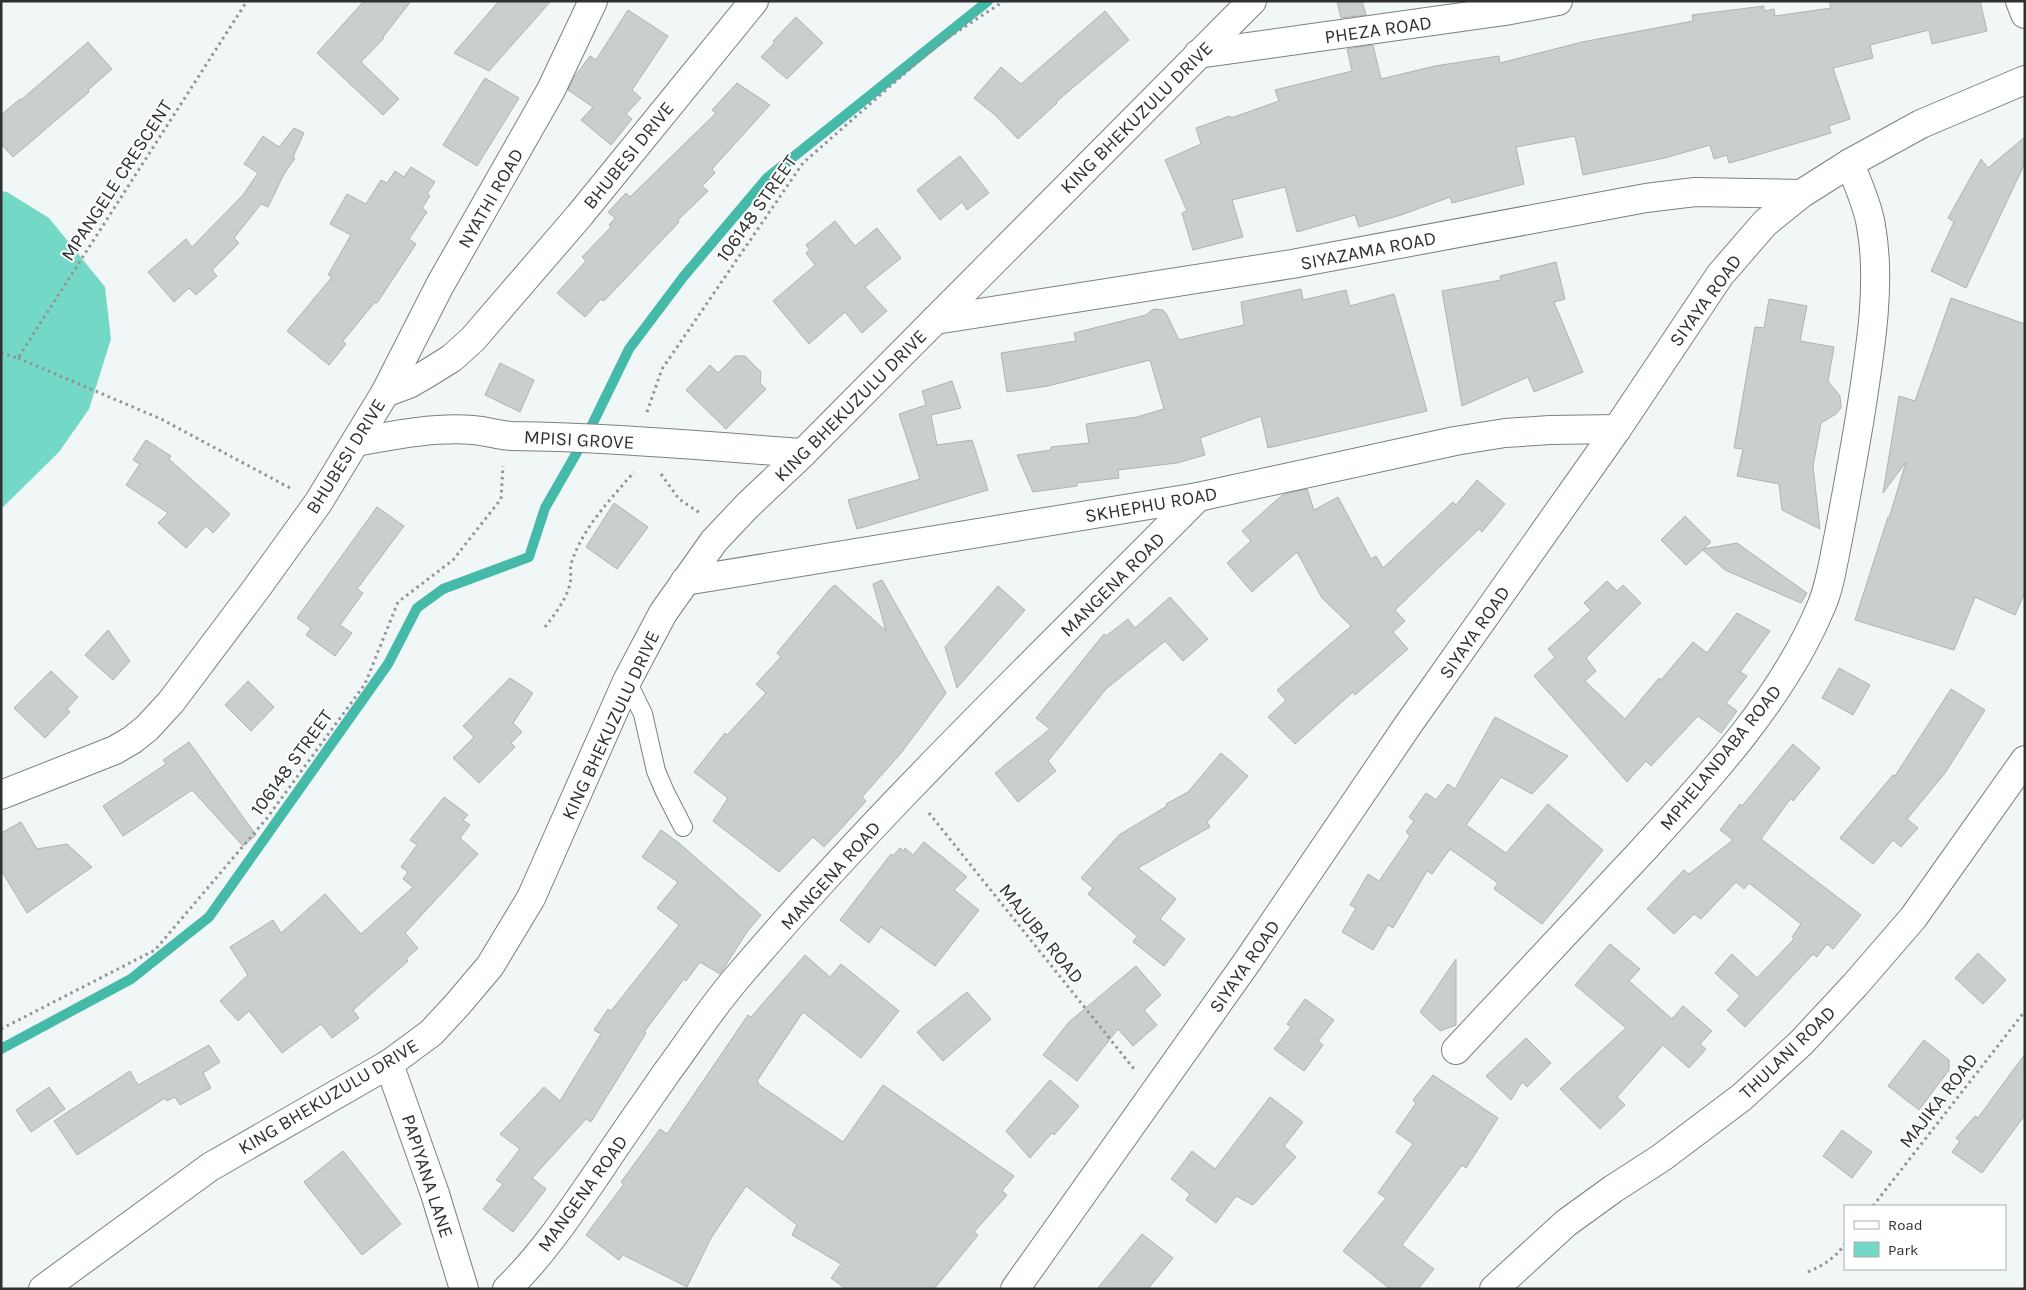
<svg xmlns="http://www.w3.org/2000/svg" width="2026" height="1290" viewBox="0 0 2026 1290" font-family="Karla,sans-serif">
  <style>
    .green { fill: #74d8c7 }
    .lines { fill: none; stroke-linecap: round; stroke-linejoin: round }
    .stream { stroke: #45baa8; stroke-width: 10 }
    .building { fill: #c9cfcd; stroke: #aeb4b2 }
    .lane-casing { stroke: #7c8180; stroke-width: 20 }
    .street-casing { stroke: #7c8180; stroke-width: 30 }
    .secondary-casing { stroke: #7c8180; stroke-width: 30 }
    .path { stroke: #909494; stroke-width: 3; stroke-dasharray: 2.5 4; stroke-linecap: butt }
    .lane { stroke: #fff; stroke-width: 18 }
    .street { stroke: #fff; stroke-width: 28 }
    .secondary { stroke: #fff; stroke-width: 28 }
    .labels { text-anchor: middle; stroke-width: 4; stroke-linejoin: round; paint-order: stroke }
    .street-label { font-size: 19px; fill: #2f3131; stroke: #fff }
  </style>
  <rect width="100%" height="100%" fill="#f1f7f6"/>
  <path class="green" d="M1 191 7 192 49 218 105 287 111 339 89 409 59 452 1 509Z"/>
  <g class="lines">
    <path class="stream" d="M1 1049 131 979 209 917 388 664 417 608 443 589 529 557 545 508 588 433 629 349 684 276 767 178 988 1"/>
  </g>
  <g class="building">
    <path d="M364 1H411L383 37 384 38 361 62 399 99 383 115 317 53Z"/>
    <path d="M499 1H551L489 71 454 53Z"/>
    <path d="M1337 1H1362L1366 15 1341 18Z"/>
    <path d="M1829 1H1980L1987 31 1932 44 1929 30 1870 45 1873 58 1833 68 1850 119 1829 126 1831 133 1744 159 1729 163 1727 155 1714 159 1710 145 1665 158 1583 175 1575 136 1516 147 1524 184 1452 203 1450 197 1401 215 1359 227 1355 215 1297 232 1285 187 1232 200 1243 237 1193 250 1182 213 1187 211 1165 160 1201 144 1196 128 1230 116 1231 118 1279 101 1275 90 1352 71 1347 49 1373 45 1381 79 1435 66 1499 56 1500 63 1582 42 1693 21 1692 15 1764 6V11L1774 9 1775 16 1831 8Z"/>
    <path d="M628 10 668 36 632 90 641 98 626 114 632 119 611 145 581 120 593 107 568 90 573 79 590 56 596 60Z"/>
    <path d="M1105 11 1129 40 1056 102 1057 103 1018 139 995 115 974 98 1001 67 1021 84Z"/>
    <path d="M796 17 823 43 787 79 761 57 775 42 773 41Z"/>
    <path d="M88 42 112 69 88 90 89 92 13 157 1 144V115L20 99 21 100Z"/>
    <path d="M485 78 519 98 477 166 443 145Z"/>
    <path d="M737 83 770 105 712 169 715 173 702 186 708 191 678 220 679 222 604 301 601 299 585 317 557 293 586 261 582 257 611 227 609 225 615 218 608 212 626 193 630 197 716 113 712 110Z"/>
    <path d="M294 128 304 133 293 157 295 158 284 174 268 207 261 204 234 238 239 243 212 270 217 276 196 295 189 288 174 302 148 272 186 239 192 247 243 195 258 173 244 164 263 136 279 147Z"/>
    <path d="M2025 137V163L1966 288 1931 271 1954 222 1948 218 1981 159 1988 168Z"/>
    <path d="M960 156 989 193 967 210 962 202 940 220 917 190Z"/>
    <path d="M411 167 435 182 427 194 430 196 422 208 427 212 409 239 416 244 377 303 375 302 343 341 346 344 329 365 287 331 332 277 328 275 351 235 330 224 347 194 366 204 381 180 387 183 395 171 404 177Z"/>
    <path d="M835 221 855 246 877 228 901 258 865 287 887 311 862 333 845 312 809 344 773 301 815 265 806 253 810 250 806 245Z"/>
    <path d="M1556 262 1565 299 1554 302 1583 372 1534 392 1528 377 1462 406 1442 291 1501 280 1500 276Z"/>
    <path d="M1301 289 1303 300 1346 290 1350 306 1394 294 1427 411 1268 448 1261 416 1200 438 1205 455 1177 463 1118 470 1119 478 1077 483V486L1033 492 1017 455 1051 450V447L1089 443 1086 424 1137 417 1164 409 1150 360 1048 386 1007 392 1001 353 1076 341 1074 333 1146 315 1152 310 1156 309 1163 310 1167 315 1179 340 1244 325 1241 302Z"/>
    <path d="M1951 298 2025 324V592L2015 615 1975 597 1954 650 1855 620 1888 517 1889 518 1906 462 1883 493 1899 396 1915 401Z"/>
    <path d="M1769 299 1807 306 1800 341 1834 347 1828 381 1840 396 1841 408 1836 414 1821 423 1813 466 1820 529 1782 510 1779 484 1737 476 1743 449 1734 448 1755 327 1764 328Z"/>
    <path d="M735 356H745L761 372 760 383 766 389 726 429 686 390 710 365 718 373Z"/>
    <path d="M500 363 534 380 520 412 485 395Z"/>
    <path d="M952 381 961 408 931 415 937 445 972 440 988 490 857 529 848 500 920 479 899 414 926 405 922 391Z"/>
    <path d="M146 440 171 456 169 459 230 514 213 533 206 526 186 548 158 523 168 513 126 485 140 464 133 460Z"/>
    <path d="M1477 480 1505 504 1482 532 1479 529 1395 610 1405 621 1393 632 1408 649 1355 695 1353 692 1295 744 1268 717 1286 700 1277 690 1351 626 1322 598 1297 552 1252 592 1227 563 1251 541 1242 531 1281 496 1288 493 1307 489 1314 510 1338 497 1371 559 1376 556 1383 568 1453 502 1456 505Z"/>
    <path d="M614 503 648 527 617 569 586 547Z"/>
    <path d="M377 507 404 526 357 589 363 593 340 625 352 633 335 656 306 635 311 628 297 618Z"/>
    <path d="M1685 516 1711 542 1703 549 1737 543 1807 593 1801 603 1725 570 1703 550 1686 565 1661 540Z"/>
    <path d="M882 580 946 693 901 753 862 797 866 801 849 820 824 847 813 837 779 872 713 821 728 798 694 772 725 733 727 735 766 693 756 684 781 657 777 653 830 589 835 585 886 631 873 584Z"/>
    <path d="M1607 581 1617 591 1623 585 1641 603 1586 658 1596 671 1585 681 1625 719 1659 678 1661 680 1693 642 1707 653 1737 613 1770 631 1740 672 1747 676 1726 703 1737 711 1721 733 1698 716 1651 766 1646 761 1627 782 1534 676 1555 657 1548 649 1591 610 1584 603Z"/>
    <path d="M998 586 1025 610 957 688 945 647Z"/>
    <path d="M1170 597 1208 639 1183 661 1165 641 1106 689 1048 761 1056 771 1018 802 995 773 1050 729 1036 718 1104 634 1106 636 1128 619 1135 628Z"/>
    <path d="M108 630 130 661 113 680 85 655Z"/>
    <path d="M1839 668 1870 685 1853 715 1822 698Z"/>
    <path d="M51 671 78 697 67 709 70 712 45 738 14 708Z"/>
    <path d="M510 678 533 693 513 723 522 732 511 743 515 747 479 783 453 758 474 737 463 726Z"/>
    <path d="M248 681 274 707 251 731 225 705Z"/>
    <path d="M1951 689 1985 710 1945 773 1907 819 1918 828 1901 847 1893 840 1873 864 1840 838 1893 775 1895 776Z"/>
    <path d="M1495 717 1568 756 1532 794 1501 777 1466 825 1506 853 1548 804 1603 850 1542 924 1494 889 1498 883 1450 849 1432 874 1427 871 1393 928 1388 925 1373 950 1342 932 1356 908 1350 905 1368 874 1379 881 1410 836 1406 832 1414 821 1409 817 1426 793 1436 800 1448 784 1455 789Z"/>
    <path d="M189 742 256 835 243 846 192 790 123 836 103 806 166 764 163 760Z"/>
    <path d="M1793 744 1820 768 1793 801 1791 798 1761 839 1861 915 1833 949 1827 944 1817 957 1813 954 1745 1027 1727 1010 1740 996 1715 973 1732 954 1757 978 1794 939 1792 937 1801 924 1749 883 1744 889 1736 882 1701 919 1694 914 1674 934 1647 909 1684 870 1689 874 1733 840 1720 830 1740 804 1742 806Z"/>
    <path d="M1221 753 1248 776 1207 822 1210 827 1138 868 1176 899 1160 919 1185 939 1164 966 1133 942 1137 936 1088 894 1093 888 1081 878 1119 835 1167 806 1166 804 1188 792Z"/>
    <path d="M444 797 468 815 463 820 470 825 460 838 478 854 405 933 418 948 406 959 408 961 353 1010 359 1018 332 1038 321 1024 282 1053 249 1011 238 1021 220 1001 248 975 230 947 273 920 281 933 325 894 361 934 413 887 403 879 408 872 401 867 417 845 410 840Z"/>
    <path d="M21 822 37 849 67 844 92 867 27 913 1 870V833Z"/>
    <path d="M661 830 679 843 761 915 747 932 720 974 700 962 686 981 684 979 644 1032 646 1033 591 1122 586 1119 532 1178 546 1189 513 1232 483 1209 503 1184 496 1180 520 1149 500 1134 544 1087 560 1101 601 1034 594 1030 608 1009 611 1011 679 925 657 908 678 882 642 857Z"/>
    <path d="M924 842 967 877 954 890 979 910 935 966 881 927 869 943 840 920 891 854 893 856 900 848 904 851 905 848 913 855Z"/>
    <path d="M1610 944 1640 969 1629 981 1672 1019 1683 1006 1712 1031 1700 1044 1706 1049 1689 1068 1663 1045 1617 1097 1625 1105 1600 1129 1560 1089 1626 1028 1575 985Z"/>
    <path d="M1978 953 2006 980 1983 1004 1955 978Z"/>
    <path d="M805 955 830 977 841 964 899 1011 861 1058 803 1012 757 1081 759 1083 758 1084 843 1142 883 1085 1014 1176 1002 1191 1007 1195 974 1232 978 1235 934 1289H846L831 1278 841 1264 792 1235 797 1225 746 1186 711 1238 687 1287 623 1255 619 1260 586 1235 624 1184 621 1182 660 1129 667 1134 748 1015 751 1017Z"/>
    <path d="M1456 959V1025L1440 1031 1420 1012Z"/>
    <path d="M1136 966 1161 995 1144 1010 1157 1025 1133 1046 1118 1029 1077 1081 1043 1055 1069 1022Z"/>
    <path d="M967 992 991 1019 943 1061 917 1032Z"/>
    <path d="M1305 999 1334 1020 1318 1041 1323 1045 1304 1071 1274 1049 1291 1027 1287 1024Z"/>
    <path d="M1526 1038 1551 1063 1527 1087 1522 1082 1511 1100 1486 1076Z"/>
    <path d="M1924 1040 1949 1060V1070L1919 1110 1888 1086Z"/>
    <path d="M209 1045 220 1062 203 1073 211 1088 180 1105 175 1097 167 1101 165 1098 77 1155 54 1121 130 1071 138 1085Z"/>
    <path d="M2025 1054V1115L1982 1173 1952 1152 1960 1141 1956 1138 1975 1116 1978 1118Z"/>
    <path d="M1433 1075 1498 1118 1466 1168 1462 1165 1402 1245 1434 1269 1418 1289H1390L1343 1251 1386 1198 1378 1193 1413 1144 1396 1132 1416 1103 1413 1100Z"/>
    <path d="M1050 1080 1079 1106 1054 1135 1052 1133 1030 1158 1006 1131Z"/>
    <path d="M49 1087 65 1109 31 1132 16 1110Z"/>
    <path d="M1270 1097 1303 1122 1284 1146 1296 1157 1253 1205 1236 1196 1216 1223 1186 1200 1190 1194 1171 1179 1192 1151 1215 1169Z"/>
    <path d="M1842 1130 1872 1152 1852 1178 1823 1156Z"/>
    <path d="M343 1151 401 1224 362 1255 304 1182Z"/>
    <path d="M1142 1234 1173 1258 1148 1289H1097Z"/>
  </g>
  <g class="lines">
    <defs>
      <path id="lane" d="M627 681 643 714 656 771 665 792 683 827"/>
      <g id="street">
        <path d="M2020 1 2025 14"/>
        <path d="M1198 54 1505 11 1558 1"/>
        <path d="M935 320 1292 264 1646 198 1695 192 1801 194"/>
        <path d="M385 393 440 285 551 90 593 1"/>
        <path d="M356 442C394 435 434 427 473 430 486 431 498 435 511 436 609 437 706 446 803 453"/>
        <path d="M685 581 1198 497 1455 441 1505 433 1550 430 1617 429"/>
        <path d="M1 795 115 750 132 740 147 728 171 702 256 589 318 503 385 393 409 384 428 373 452 358 473 339 579 216 754 1"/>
        <path d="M1456 1050C1518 983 1581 917 1643 850 1709 778 1782 699 1820 609 1830 588 1833 562 1838 539 1846 498 1853 458 1860 417 1869 357 1882 286 1871 226 1868 205 1857 183 1850 163"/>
        <path d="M389 1064 435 1194 464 1289"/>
        <path d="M507 1289C544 1253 572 1210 601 1168 622 1136 645 1104 667 1072 690 1041 711 1008 736 979 880 809 1042 655 1198 497"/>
        <path d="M1015 1289 1247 962 1408 725 1617 429 1720 275 1765 223 1801 194 1850 163 1921 124 2025 80"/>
        <path d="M1494 1289 1566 1223 1613 1189 1661 1158 1742 1097 1801 1043 1855 985 1913 918 2025 760"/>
      </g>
      <path id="secondary" d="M43 1289 210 1167 389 1064 431 1033 457 1005 490 966 531 898 627 681 663 613 714 541 747 506 803 453 1252 1"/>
    </defs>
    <use href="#lane" class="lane-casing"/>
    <use href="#street" class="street-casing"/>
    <use href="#secondary" class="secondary-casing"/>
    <g class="path">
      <path d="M1 353 18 358 247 1"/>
      <path d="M18 358 161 419 290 488"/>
      <path d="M647 412 662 369 803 163 937 45 1004 1"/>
      <path d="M661 474 679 499 700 513"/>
      <path d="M545 627C555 614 566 600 570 584 572 576 569 568 572 561 584 526 611 499 634 472"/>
      <path d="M929 813 1134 1069"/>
      <path d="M1 1029 155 950 267 818 365 684 398 602 453 560 501 499 503 466"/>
      <path d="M1873 1206 2025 1011"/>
      <path d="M1808 1272C1824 1265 1835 1258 1845 1244"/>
    </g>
    <use href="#lane" class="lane"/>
    <use href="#street" class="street"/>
    <use href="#secondary" class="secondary"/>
  </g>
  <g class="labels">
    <g class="street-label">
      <text transform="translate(1378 29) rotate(-8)" y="7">PHEZA ROAD</text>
      <text transform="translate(1136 117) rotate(-45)" y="7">KING BHEKUZULU DRIVE</text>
      <text transform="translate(628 155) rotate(-51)" y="7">BHUBESI DRIVE</text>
      <text transform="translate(116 180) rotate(-57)" y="7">MPANGELE CRESCENT</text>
      <text transform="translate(490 198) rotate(-60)" y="7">NYATHI ROAD</text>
      <text transform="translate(756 208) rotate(-55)" y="7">106148 STREET</text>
      <text transform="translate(1368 250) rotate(-11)" y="7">SIYAZAMA ROAD</text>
      <text transform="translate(1705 300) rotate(-54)" y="7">SIYAYA ROAD</text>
      <text transform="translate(850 405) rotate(-45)" y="7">KING BHEKUZULU DRIVE</text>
      <text transform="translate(579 439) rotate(3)" y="7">MPISI GROVE</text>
      <text transform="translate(345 456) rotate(-58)" y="7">BHUBESI DRIVE</text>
      <text transform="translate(1151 504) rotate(-10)" y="7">SKHEPHU ROAD</text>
      <text transform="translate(1112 584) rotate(-45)" y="7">MANGENA ROAD</text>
      <text transform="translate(1474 632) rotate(-55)" y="7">SIYAYA ROAD</text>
      <text transform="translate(610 725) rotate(-65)" y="7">KING BHEKUZULU DRIVE</text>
      <text transform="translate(1720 757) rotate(-51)" y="7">MPHELANDABA ROAD</text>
      <text transform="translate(291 762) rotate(-54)" y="7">106148 STREET</text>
      <text transform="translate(830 875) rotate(-48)" y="7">MANGENA ROAD</text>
      <text transform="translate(1042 933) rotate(51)" y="7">MAJUBA ROAD</text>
      <text transform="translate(1244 966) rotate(-55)" y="7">SIYAYA ROAD</text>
      <text transform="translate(1787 1052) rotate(-44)" y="7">THULANI ROAD</text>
      <text transform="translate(328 1096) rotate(-31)" y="7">KING BHEKUZULU DRIVE</text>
      <text transform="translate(1938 1100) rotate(-52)" y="7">MAJIKA ROAD</text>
      <text transform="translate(428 1176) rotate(72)" y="7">PAPIYANA LANE</text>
      <text transform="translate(582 1193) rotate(-54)" y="7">MANGENA ROAD</text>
    </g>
  </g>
  <rect width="2026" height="1290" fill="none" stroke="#2f3131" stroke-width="5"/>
  <rect x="1844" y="1205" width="162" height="65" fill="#ffffff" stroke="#acadad"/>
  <rect x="1854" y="1221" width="25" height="8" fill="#ffffff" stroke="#acadad"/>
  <text x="1888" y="1230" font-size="15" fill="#2f3131">Road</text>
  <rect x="1854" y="1242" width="25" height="15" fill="#74d8c7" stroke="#acadad"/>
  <text x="1888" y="1255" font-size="15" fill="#2f3131">Park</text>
</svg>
